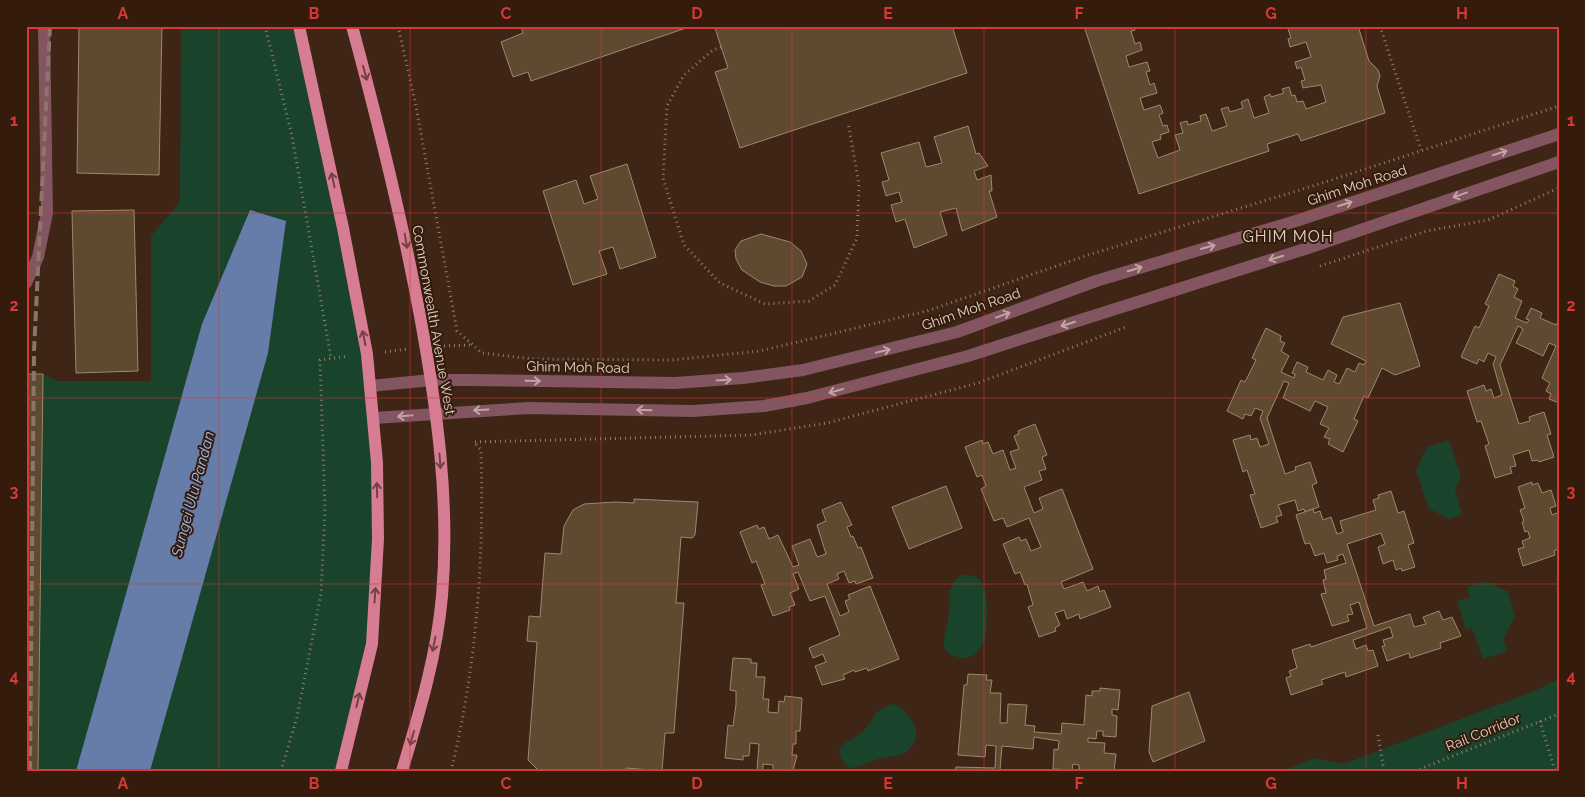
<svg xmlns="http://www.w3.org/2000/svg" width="1585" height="797" viewBox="0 0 1585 797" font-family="Raleway,sans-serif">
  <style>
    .green { fill: #1a432c }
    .water { fill: #667ca9 }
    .building { fill: #5e4931; stroke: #9f886d }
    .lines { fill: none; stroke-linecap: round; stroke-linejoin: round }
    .path { stroke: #927d70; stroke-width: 3; stroke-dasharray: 1 4; stroke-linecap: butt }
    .minor { stroke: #825560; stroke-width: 12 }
    .major { stroke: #d67c93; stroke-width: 12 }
    .rail { stroke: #8c7669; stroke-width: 4; stroke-dasharray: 10 5; stroke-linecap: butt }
    .oneway { stroke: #754241 }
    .oneway2 { stroke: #c0a6a3 }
    .grid { fill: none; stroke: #d73938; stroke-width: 1; stroke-opacity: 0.55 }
    .labels { text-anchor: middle; stroke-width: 4; stroke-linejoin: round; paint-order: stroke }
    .street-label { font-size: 14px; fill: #e2d1c7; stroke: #341b0b }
    .water-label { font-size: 15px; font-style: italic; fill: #a4c0f7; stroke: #341b0b }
    .quarter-label { font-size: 16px; letter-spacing: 1px; fill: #e2d1c7; stroke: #341b0b }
    .neatline { fill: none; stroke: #d73938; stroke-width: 2 }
    .grid-label { font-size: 16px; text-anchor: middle; font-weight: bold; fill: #d73938 }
  </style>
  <rect width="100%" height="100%" fill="#3e2515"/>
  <g class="green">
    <path d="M181 26H299L374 418 372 644 341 771H38L43 374 57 381H151V236L180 202Z"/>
    <path d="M1449 440 1461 477 1455 490 1462 514 1449 519 1428 508 1416 470 1427 447Z"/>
    <path d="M961 575C968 575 974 574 979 579 993 594 993 668 957 657 935 651 947 631 949 616 951 597 945 588 961 575Z"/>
    <path d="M1486 581 1508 592 1515 616 1503 640 1507 652 1483 659 1472 628 1466 630 1457 601 1470 597 1467 587Z"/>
    <path d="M1559 679V771H1282L1314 758 1344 764 1534 691Z"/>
    <path d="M895 704C914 714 927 740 903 754 897 757 890 756 883 758 871 760 862 767 850 768 842 762 840 758 839 749 846 741 851 740 859 734 876 723 871 707 895 704Z"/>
  </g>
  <path class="water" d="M250 210 286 221 268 353 150 771H76L202 324Z"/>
  <g class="building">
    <path d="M79 26H162L159 175 77 173Z"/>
    <path d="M521 26H536V29L544 26H686V28L531 81 528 72 513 77 501 42 523 33Z"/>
    <path d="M722 26H952L967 73 740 148 715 72 728 68 715 28Z"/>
    <path d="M1084 26H1134L1135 30 1131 31 1135 44 1140 42 1142 50 1126 56 1129 67 1147 62 1150 71 1146 72 1150 85 1154 83 1157 93 1140 98 1144 110 1160 105 1163 113 1159 115 1163 126 1167 125 1169 132 1160 135 1161 139 1152 142 1158 158 1180 150 1175 135 1183 133 1180 123 1187 121 1188 125 1201 121 1200 116 1206 114 1212 131 1227 126 1221 109 1228 107 1230 112 1243 108 1241 102 1248 99 1254 118 1269 113 1264 97 1270 94 1271 97 1284 93 1282 89 1289 87 1292 96 1295 95 1297 102 1303 101 1306 109 1326 102 1321 85 1303 88 1301 81 1305 80 1301 67 1297 69 1295 62 1311 57 1306 42 1290 47 1288 39 1291 38 1287 26H1358L1369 61 1378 70 1380 76 1377 86 1385 113 1301 141 1298 134 1267 144 1269 151 1139 194Z"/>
    <path d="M968 126 976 154 979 153 988 166 974 171 977 180 991 175 992 191H989L997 217 962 231 956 208 940 212 947 235 914 248 905 219 896 222 891 205 902 202 899 192 886 196 882 182 889 180 881 153 919 142 926 167 942 163 934 137Z"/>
    <path d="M627 164 656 257 620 269 613 247 599 251 607 274 573 285 543 191 576 180 584 204 598 199 590 176Z"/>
    <path d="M134 210 138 371 76 373 72 211Z"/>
    <path d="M761 234 790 242 801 251 807 264 802 277 786 286H774L760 282 742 270 736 259 735 250 741 241Z"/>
    <path d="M1499 274 1515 281 1513 286 1518 289 1514 297 1522 301 1515 318 1527 323 1529 320 1526 319 1531 308 1542 313 1540 318 1556 325 1559 320V403L1549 399 1551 394 1546 391 1550 383 1542 378 1556 346 1549 343 1543 356 1516 343 1523 329 1518 326 1500 365 1519 424 1530 421 1529 417 1544 412 1551 434 1547 435 1554 457 1539 462 1538 460 1532 461 1529 450 1513 455 1516 466 1510 467 1512 473 1495 478 1485 446 1489 444 1481 421 1477 422 1467 391 1484 385 1486 391 1491 389 1494 398 1502 395 1493 364 1496 357 1488 353 1484 362 1479 359 1477 364 1461 357 1475 326 1479 328 1489 306 1485 304Z"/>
    <path d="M1400 303 1420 366 1395 375 1382 368 1368 398 1364 396 1354 419 1358 421 1343 452 1328 444 1330 439 1324 437 1329 428 1320 424 1328 407 1315 401 1310 411 1283 398 1289 383 1284 381 1267 418 1285 474 1296 470 1295 467 1310 462 1317 483 1312 485 1319 507 1305 512 1304 509 1298 511 1295 500 1278 505 1282 515 1276 517 1278 522 1261 528 1250 495 1255 494 1247 470 1243 472 1233 440 1250 435 1251 440 1257 438 1260 447 1269 444 1260 418 1263 411 1255 408 1251 416 1245 414 1243 419 1227 411 1241 380 1245 382 1256 360 1252 358 1266 328 1281 336 1280 341 1285 343 1281 351 1289 356 1281 372 1294 378 1295 374 1292 373 1297 362 1308 367 1306 372 1323 380 1328 370 1337 375 1334 382 1339 384 1347 368 1355 372 1359 363 1364 365 1366 361 1331 344 1343 317Z"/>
    <path d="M26 374H43L38 771H26Z"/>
    <path d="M1035 424 1047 455 1042 457 1046 469 1039 471 1042 480 1024 487 1034 513 1043 509 1039 498 1062 489 1093 569 1061 582 1064 589 1083 582 1087 591 1098 586 1100 592 1104 590 1111 607 1080 619 1079 614 1067 619 1064 610 1055 613 1060 625 1055 628 1056 631 1039 637 1028 607 1033 605 1027 584 1025 585 1020 572 1015 574 1003 544 1019 537 1021 541 1026 539 1031 551 1041 547 1029 518 1007 527 1003 518 994 521 981 489 986 486 982 475 977 477 965 447 982 440 983 444 988 442 993 454 1003 450 1010 470 1016 468 1010 452 1019 449 1014 436 1019 434 1018 431Z"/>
    <path d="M1532 482V485L1538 483 1542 493 1551 490 1556 506 1550 508 1552 515 1559 512V549L1554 551 1555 555 1523 566 1518 549 1524 547 1522 541 1530 538 1528 531 1525 532 1522 522 1524 521 1520 510 1525 508 1518 487Z"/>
    <path d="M946 486 962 528 909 549 892 507Z"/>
    <path d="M1391 491 1398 513 1404 511 1414 543 1408 545 1415 567 1402 571 1401 568 1396 570 1393 560 1383 564 1378 547 1385 544 1381 533 1347 544 1374 626 1410 614 1414 627 1426 624 1423 617 1439 611 1443 620 1452 617 1461 636 1440 643 1441 648 1410 658 1409 653 1387 661 1382 646H1385L1383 640 1393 637 1390 627 1353 640 1356 649 1366 645 1368 651 1373 650 1378 666 1346 677 1345 672 1321 680 1323 684 1291 695 1286 678 1291 676 1289 671 1297 668 1292 650 1310 644 1311 647 1367 628 1359 602 1350 605 1353 614 1347 615 1349 621 1332 626 1321 594 1326 593 1323 580 1326 579 1324 570 1346 563 1343 554 1337 556 1338 560 1327 563 1324 553 1315 556 1310 543 1305 544 1296 515 1313 509 1314 513 1320 511 1323 520 1331 517 1337 534 1343 532 1340 521 1376 510 1373 500 1379 498 1378 495Z"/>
    <path d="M634 499 698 502 695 535 692 538 681 537 676 603H684L674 733H665L662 771 626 768V771H539L528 760 537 642 527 641 529 616 540 617 545 553 561 554 564 526 573 510 584 504 615 502 634 503Z"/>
    <path d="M841 502 852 525 847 527 851 537 853 536 858 548 861 547 873 578 856 584 855 581 849 583 844 571 837 574 839 579 827 584 840 616 849 612 845 601 850 599 848 595 870 586 899 659 868 671 867 668 855 672 854 670 843 675 845 679 822 685 815 666 826 662 823 654 813 658 809 648 840 635 825 596 810 601 798 572 793 574 799 589 790 593 795 605 789 607 790 610 773 616 761 585 765 584 756 561 752 563 740 532 757 525 759 529 764 527 769 539 778 535 793 567 799 565 792 546 810 539 817 557 826 554 817 525 826 521 822 510Z"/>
    <path d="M733 658 751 659V663H757L756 677H765L763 699H769L768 712 778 713 779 701 784 702 785 696 802 698 800 731H796V744H793L792 755H797L793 771H773V765L763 764V771H757L759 744 750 743 749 756H743V760L725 758 728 725 733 726 736 704V691L730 690Z"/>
    <path d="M968 674 987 675 986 680H992L990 693H1001L1000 723H1007L1008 704 1027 705 1025 725 1035 726 1034 732 1061 734 1062 723 1084 725 1086 695 1092 696V691H1100V688L1120 690 1118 710 1112 709V715L1117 716 1116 737 1103 736V731H1097L1096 739 1088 738V742L1105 743 1104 753 1116 754 1114 771H1091L1079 769V765L1073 764 1072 770 1053 769 1054 749 1058 750 1059 741 1034 737 1033 749 1002 746 1000 770 1005 771H955L956 767 995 768 996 746 986 745 985 757 958 755 964 685H967Z"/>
    <path d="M1189 692 1205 741 1153 762 1149 752 1152 706Z"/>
  </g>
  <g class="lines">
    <g class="path">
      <path d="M265 26 292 136 331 358"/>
      <path d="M398 26 415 101 457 331 482 353 532 359 672 360 760 351 927 311 1088 255 1316 185 1559 106"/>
      <path d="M1380 26 1421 150"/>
      <path d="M721 47 713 50 684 75 667 106 663 178 684 245 720 283 765 304 809 301 835 285 857 238 859 185 848 122"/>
      <path d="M1320 266 1427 231 1488 220 1559 188"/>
      <path d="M444 346 471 345"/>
      <path d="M385 352 408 349"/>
      <path d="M475 442 752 435 827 423 978 383 1126 327"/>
      <path d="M1540 721 1555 771"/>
      <path d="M1378 735 1384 771"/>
      <path d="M281 771 297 717 321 594 325 509 320 360 349 356"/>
      <path d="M451 771C477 666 484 557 481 450L475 443"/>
      <path d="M1415 771 1559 714"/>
    </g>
    <g class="minor">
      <path d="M26 283 38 257 47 213 44 26"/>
      <path d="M370 386 432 380H469L675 383 743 378 803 370 957 332 1096 281 1299 220 1559 134"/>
      <path d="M374 418 529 408 693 411 764 406 807 398 968 356 1030 336 1308 248 1559 162"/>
    </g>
    <g class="major">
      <path d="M299 26 343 228 367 354 377 463 378 539 372 644 341 771"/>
      <path d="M352 26C378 122 402 218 420 316 437 408 450 502 442 596 437 655 419 714 402 771"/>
    </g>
    <path class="rail" d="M30 771 34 351 50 26"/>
  </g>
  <defs><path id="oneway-shaft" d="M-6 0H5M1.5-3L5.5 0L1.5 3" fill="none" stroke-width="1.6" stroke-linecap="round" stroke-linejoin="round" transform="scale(1.25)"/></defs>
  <g class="oneway">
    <use href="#oneway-shaft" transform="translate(365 73) rotate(74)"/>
    <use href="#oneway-shaft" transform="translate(333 180) rotate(-102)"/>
    <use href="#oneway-shaft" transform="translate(406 241) rotate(80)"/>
    <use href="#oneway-shaft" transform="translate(364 338) rotate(-101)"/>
    <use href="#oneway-shaft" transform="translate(440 461) rotate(86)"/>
    <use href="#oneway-shaft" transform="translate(377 490) rotate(-91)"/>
    <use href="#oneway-shaft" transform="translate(375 595) rotate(-86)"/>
    <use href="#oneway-shaft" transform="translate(434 644) rotate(101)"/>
    <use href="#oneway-shaft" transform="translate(358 700) rotate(-77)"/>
    <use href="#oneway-shaft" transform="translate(412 738) rotate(106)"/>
  </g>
  <g class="oneway2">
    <use href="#oneway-shaft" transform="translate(1500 153) rotate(-18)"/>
    <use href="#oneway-shaft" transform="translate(1460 195) rotate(160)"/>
    <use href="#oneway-shaft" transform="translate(1345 204) rotate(-18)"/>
    <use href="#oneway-shaft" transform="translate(1208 247) rotate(-16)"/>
    <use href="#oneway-shaft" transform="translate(1276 258) rotate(163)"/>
    <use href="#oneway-shaft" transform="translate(1135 269) rotate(-17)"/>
    <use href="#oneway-shaft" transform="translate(1003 315) rotate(-20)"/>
    <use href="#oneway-shaft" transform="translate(1068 324) rotate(162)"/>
    <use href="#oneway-shaft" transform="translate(883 351) rotate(-14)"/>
    <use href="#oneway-shaft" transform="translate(724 380) rotate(-4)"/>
    <use href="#oneway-shaft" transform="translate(533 381) rotate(1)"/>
    <use href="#oneway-shaft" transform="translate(836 391) rotate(165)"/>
    <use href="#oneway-shaft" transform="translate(481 410) rotate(177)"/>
    <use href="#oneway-shaft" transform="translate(644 410) rotate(-178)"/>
    <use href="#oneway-shaft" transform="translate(405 416) rotate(175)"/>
  </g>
  <path class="grid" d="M219 26V771M410 26V771M601 26V771M792 26V771M984 26V771M1175 26V771M1366 26V771M26 213H1559M26 398H1559M26 584H1559"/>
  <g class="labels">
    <g class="street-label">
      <text transform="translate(1357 185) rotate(-18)" y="5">Ghim Moh Road</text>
      <text transform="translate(971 309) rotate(-19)" y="5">Ghim Moh Road</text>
      <text transform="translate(434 320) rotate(80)" y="5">Commonwealth Avenue West</text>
      <text transform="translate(578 367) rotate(1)" y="5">Ghim Moh Road</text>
      <text transform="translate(1483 732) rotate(-22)" y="5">Rail Corridor</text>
    </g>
    <g class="water-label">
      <text transform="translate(193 494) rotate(-75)" y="5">Sungei Ulu Pandan</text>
    </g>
    <g class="quarter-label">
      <text x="1288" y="242">GHIM MOH</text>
    </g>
  </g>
  <rect width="1585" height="797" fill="none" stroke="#341b0b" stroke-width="55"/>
  <rect x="28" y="28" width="1530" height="742" class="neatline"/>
  <g class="grid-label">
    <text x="123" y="19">A</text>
    <text x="314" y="19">B</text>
    <text x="506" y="19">C</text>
    <text x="697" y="19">D</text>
    <text x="888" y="19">E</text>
    <text x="1079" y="19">F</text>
    <text x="1271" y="19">G</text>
    <text x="1462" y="19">H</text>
    <text x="14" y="126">1</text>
    <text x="1571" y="126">1</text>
    <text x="14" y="311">2</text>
    <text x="1571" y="311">2</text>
    <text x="14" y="497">3</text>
    <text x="1571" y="497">3</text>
    <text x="14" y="682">4</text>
    <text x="1571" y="682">4</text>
    <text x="123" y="789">A</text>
    <text x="314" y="789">B</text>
    <text x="506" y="789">C</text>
    <text x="697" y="789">D</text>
    <text x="888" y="789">E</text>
    <text x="1079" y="789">F</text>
    <text x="1271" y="789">G</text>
    <text x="1462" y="789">H</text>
  </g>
</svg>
